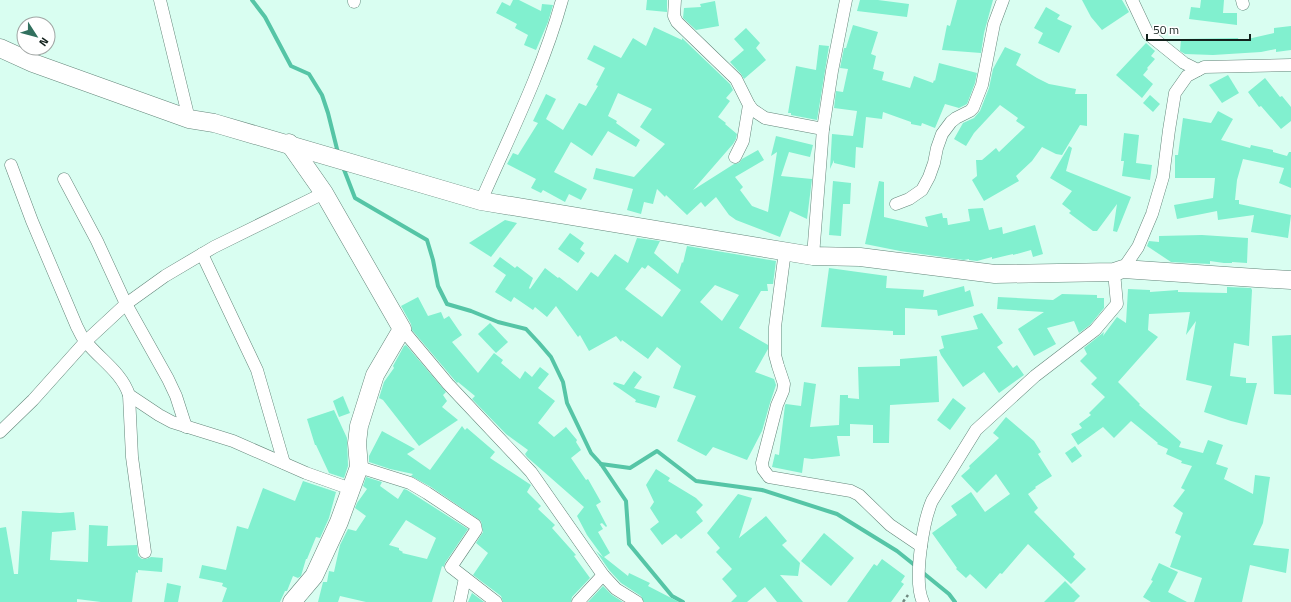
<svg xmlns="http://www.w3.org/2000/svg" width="1291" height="602" viewBox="0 0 1291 602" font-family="'Titillium Web',sans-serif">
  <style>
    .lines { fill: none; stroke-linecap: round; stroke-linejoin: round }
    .stream { stroke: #55c5a6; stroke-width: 4 }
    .building { fill: #81f0cf; fill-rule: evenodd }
    .street-casing { stroke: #64867a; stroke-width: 13 }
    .secondary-casing { stroke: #64867a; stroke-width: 19 }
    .path { stroke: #708980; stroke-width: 2.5; stroke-dasharray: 3 3; stroke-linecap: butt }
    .street { stroke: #fff; stroke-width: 12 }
    .secondary { stroke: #fff; stroke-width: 18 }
  </style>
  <rect width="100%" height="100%" fill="#d9fef1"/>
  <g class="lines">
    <g class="stream">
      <path d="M252 0 265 17 291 66 309 74 322 95 328 113 338 153"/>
      <path d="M343 167 355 198 427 240 433 260 438 286 447 304 471 311 498 322 526 329 539 343 551 357 563 382 567 403 591 453 601 464 626 501 629 544 672 596 683 602"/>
      <path d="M601 464 630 468 657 451 696 481 762 490 837 514 897 551 917 567"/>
      <path d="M922 572 949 594 955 602"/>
    </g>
  </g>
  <g class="building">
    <path d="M513 0H519L541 11 542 4 553 5 548 22 536 50 524 45 528 35 515 28 517 24 496 13 502 2 510 6Z"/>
    <path d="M647 0H667V12L646 10Z"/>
    <path d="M860 0H878L909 4 907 17 857 11Z"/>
    <path d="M957 0H993L984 33 981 53 942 50 947 25 950 26Z"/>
    <path d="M1082 0H1122L1129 12 1102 30 1091 17Z"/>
    <path d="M1201 0H1224L1223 13H1237V25L1189 19 1191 7 1200 8Z"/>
    <path d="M715 1 719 26 696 30 683 18 684 8 701 7 700 4Z"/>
    <path d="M1046 7 1060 15 1057 19 1072 26 1059 53 1038 43 1043 33 1034 28Z"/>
    <path d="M853 25 878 32 871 54 876 56 873 69 884 72 882 80 910 88 914 76 933 83 934 80 935 81 939 63 977 73 975 83 967 104 959 108 945 104 935 128 922 123 921 126 911 124V122L883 112 882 119 866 117 863 148 856 147 855 168 834 163V160L830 169 832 134 853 136 857 111 834 108 836 91 843 92 848 69 840 68 844 48H846Z"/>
    <path d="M1291 26V50L1276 52V49L1261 52 1213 55 1185 54 1180 51 1181 39 1238 38 1239 41 1274 33V28Z"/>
    <path d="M654 27 682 40V38L730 84 733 90 726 98 730 101 718 117 726 123 725 124 737 134 736 139 733 144 693 190 734 164 739 163 742 159 758 150 764 160 735 177 743 187 740 190 752 206 768 212 777 152 771 156 776 136 813 145 810 157 789 152 781 176 812 179 807 219 790 211 780 237 736 220 729 215 716 197 705 207 701 202 687 215 666 195 665 197 657 189 653 204 644 202 641 214 627 210 633 189 593 179 596 168 634 177 665 144 640 127 652 109 618 93 608 116 617 121 616 123 640 140 636 147 608 131 592 156 571 142 554 172 587 189 581 200 569 194 565 202 543 190 541 193 531 188 536 179 507 164 513 153 518 155 538 123 533 121 546 94 556 99 546 119 563 130 579 103 586 106 598 86 596 85 605 68 587 59 594 45 621 58 633 38 646 46Z"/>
    <path d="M746 28 760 43 756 48 766 60 744 79 741 74 730 62 744 50 734 39Z"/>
    <path d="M1146 43 1155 51 1151 56 1155 59 1147 68 1148 69 1143 75 1153 84 1142 98 1116 75Z"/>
    <path d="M819 45 829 46 817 120 791 115V113H788L796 66 816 70Z"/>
    <path d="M1005 47 1021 54 1016 65 1037 78 1049 84 1076 89 1075 94H1087V126L1080 125 1062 155 1056 154 1042 147 1032 161 1016 176 1019 181 984 201 972 180 977 176 976 160H982L996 148 999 152 1025 127 1016 121 1018 118 1000 105 974 133 966 146 954 139 963 123 974 118 980 111 989 88 993 69Z"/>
    <path d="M1228 75 1239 93 1222 103 1209 85Z"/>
    <path d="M1265 78 1280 97 1282 96 1291 107V121L1281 129 1261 106 1259 107 1248 92Z"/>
    <path d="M1150 95 1160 104 1153 112 1143 103Z"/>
    <path d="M1218 111 1233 119 1221 140 1250 148 1251 145 1273 150V152L1287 156 1289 152H1291V188L1279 183 1284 168 1243 159 1237 180 1235 200H1239V204L1291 215 1288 238 1251 232 1254 215 1218 220 1217 211 1177 219 1174 205 1213 198 1215 178H1175V155H1178L1183 118 1211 123Z"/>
    <path d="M1124 133 1139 135 1136 163 1152 165 1150 180 1122 176 1124 161H1121Z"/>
    <path d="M1069 146 1072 148 1066 171 1131 197 1117 232 1113 231 1117 204 1097 231H1093L1069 213 1071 211 1062 204 1072 191 1050 178Z"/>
    <path d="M833 181 851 183 850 204H843L841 236 829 235Z"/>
    <path d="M879 181 884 182V217L928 227 925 217 942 213 943 218H947L948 225 970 221 968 209 983 208 989 230 1002 227 1003 234 1035 225 1043 254 1033 257 1031 250 1013 255V254L992 259V257L977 261 969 260V259L964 260 900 251 865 244Z"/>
    <path d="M505 220 517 223 491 257 469 243Z"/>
    <path d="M570 233 584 243 580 249 585 253 578 263 558 249Z"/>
    <path d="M1202 235 1248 238 1247 263 1232 262V263H1224L1210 261V264L1171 262 1147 246 1149 241 1159 242V236Z"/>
    <path d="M637 238 660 241 654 253 678 274 682 262 683 263 687 246 776 261 773 284H767L768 291H761L739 328 768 345V349L755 372 774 379 776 385 770 403 762 431 747 460 713 447 706 456 677 441 696 396 673 388 681 366 657 347 648 359 622 340 621 342 616 336 589 351 580 335 578 337 556 306 547 317 535 307 533 310 514 297 511 302 495 292 506 275 493 266 500 257 515 268 517 266 533 278 529 288 530 289 545 268 558 278 559 277 577 291 591 272 598 277 615 254 628 263ZM648 265 681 290 662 317 625 289 642 267 645 269ZM715 285 739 295 722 321 700 302Z"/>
    <path d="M829 268 887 276 886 288 924 290 923 297 964 286 965 292 970 290 974 306 938 316 937 310 905 308V335H893V331L821 327Z"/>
    <path d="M1227 287 1251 288 1252 290 1249 346 1234 343 1230 376 1246 378V383H1257L1247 425 1231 421 1204 412 1212 386 1186 380 1196 321 1186 335 1190 312 1149 314 1148 330 1158 337 1118 382 1140 404 1139 405 1181 442 1179 447 1203 453 1208 440 1223 445 1216 464 1228 468 1224 479 1253 494 1255 475 1270 477 1263 523 1253 545 1289 549 1286 573 1250 565 1242 602H1194L1202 578 1170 567 1181 536 1175 533 1183 513 1173 506 1185 490 1181 488 1192 466 1181 463 1182 461 1166 454 1168 449 1157 444 1158 443 1131 421 1114 438 1103 427 1078 445 1071 434 1082 428 1079 424 1091 415 1089 413 1105 397 1091 384 1097 378 1080 361 1087 354 1084 348 1104 332 1103 336 1117 317 1126 323 1128 289 1150 290V292L1178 290V292L1227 293Z"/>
    <path d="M1062 294 1097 295V298H1104V308L1090 325 1079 333 1074 321 1047 328 1056 344 1034 356 1018 329 1044 312 997 309 998 297 1053 300Z"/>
    <path d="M418 297 428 316 441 312 444 319 449 316 462 335 452 342 478 373 494 353 503 360 501 363 520 379 525 371 532 377 540 367 549 374 538 388 555 401 538 423 554 437 566 427 577 440 576 442 581 450 571 458 586 480 588 479 601 502 596 505 607 526 606 527 602 523 600 524 603 529 598 532 610 553 604 557 628 576 629 573 650 583 648 586 679 602H644L641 596 621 583 609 570 596 551 603 557 587 535 577 516 584 507 527 457 525 454 528 450 506 434 472 399 475 396 458 382 457 383 412 330 411 324 401 306Z"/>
    <path d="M982 313 1003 343 997 347 1013 368 1017 365 1024 375 999 393 984 372 963 387 941 355 939 350 944 348 941 336 978 329 973 316Z"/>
    <path d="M490 323 508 342 496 353 478 334Z"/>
    <path d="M1291 335V395L1274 394 1272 336Z"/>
    <path d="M406 345 446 392 443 395 447 401 442 407 458 420 419 446 383 400 379 398 384 382 394 368 393 366 404 346Z"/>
    <path d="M937 356 939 402 890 405 889 443H873V425L850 424V436H837L840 456 812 459 804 458 802 473 772 467 775 454 779 455 785 405 786 404 801 406 804 382 816 384 810 427 839 425 840 395H848V398L859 399 858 367 900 366V359Z"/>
    <path d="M634 371 642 377 634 388 660 396 656 408 635 402 636 400 613 384 614 382 624 385Z"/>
    <path d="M343 396 350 413 339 417 333 401Z"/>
    <path d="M953 398 966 408 950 430 937 420Z"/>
    <path d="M334 410 347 438 348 466 344 478 329 473 316 445H315L307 419Z"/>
    <path d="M1006 417 1034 441 1041 452 1038 454 1052 476 1035 487 1036 488 1028 494 1038 508 1034 512 1075 554 1073 557 1086 569 1071 584 1028 544 1002 574 1000 573 986 589 970 574 966 578 956 569 957 568 932 533 957 515 951 506 971 492 985 512 1010 494 996 474 977 493 961 476 970 468 969 466 999 438 993 433Z"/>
    <path d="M462 426 465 430 467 428 495 452 490 458 531 485 527 492 541 506 538 509 555 525 552 528 576 555 574 556 590 578 572 597 571 602H503L501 596 473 575 488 553 476 543 483 532 481 521 431 487 411 476 413 474 390 469 369 462V456L382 431 415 449 407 454 430 470Z"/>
    <path d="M1075 446 1082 456 1072 463 1065 453Z"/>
    <path d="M656 469 670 478 668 481 696 498 703 505 696 512 703 521 681 539 676 534 662 545 650 529 659 522 650 508 654 502 646 485Z"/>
    <path d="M366 477 382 482 380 486 398 499 404 489 407 490 468 529 445 563 444 567 442 566 432 602H366L340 596 338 602H318L323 582H327L329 571 334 572 340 545 348 529 356 531 366 516 355 508 357 503 367 489 363 486ZM406 520 436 538 427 559 402 553 403 552 399 550V548L389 545Z"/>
    <path d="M303 481 336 492 329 518 320 538 316 537 307 559H306L301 576 298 578 293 576 287 591H285L280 602H222L227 588 222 586 223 583 199 578 202 565 226 570 237 526 248 529 263 488 295 501Z"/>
    <path d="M738 494 752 498 739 538 766 516 787 541 782 545 800 563 798 576 780 575 803 602H777L765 587 747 602H731L737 596 722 579 732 569 716 552 720 548 707 533Z"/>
    <path d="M22 511 60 513 74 512 76 530 52 532 50 560 88 562 89 525 108 526 107 546 137 545 138 556 142 559H146L151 557 163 558 162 572 138 570V573L136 572 132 602H101L77 599V602H0V528L6 527 14 574H18Z"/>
    <path d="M824 533 854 558 831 586 801 561Z"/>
    <path d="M882 559 905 576 901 582 904 584 891 602H847L874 564 877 566Z"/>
    <path d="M1159 563 1178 572 1168 592 1187 602H1151L1143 597 1153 581 1151 580Z"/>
    <path d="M1065 581 1080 596 1074 602H1044Z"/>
    <path d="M167 583 181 586 178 602H164Z"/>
    <path d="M603 586 612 595 623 602H588Z"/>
    <path d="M472 593 484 602H468Z"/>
  </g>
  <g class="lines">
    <defs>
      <g id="street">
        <path d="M160 0 189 119"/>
        <path d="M675 0 674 16 677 22 736 79 749 105 743 141 735 157"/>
        <path d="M1132 0 1148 34 1184 63 1198 70"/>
        <path d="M1242 0 1243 4"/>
        <path d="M354 2V0"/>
        <path d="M749 105 753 110 765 118 823 129"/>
        <path d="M11 165 32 221 77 327C80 332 82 339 87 343 101 360 122 373 129 395L132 457 145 552"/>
        <path d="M64 179 97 241 126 304 168 379 176 396 186 427"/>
        <path d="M481 201C510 135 543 69 562 0"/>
        <path d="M896 204 909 199 922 190 929 177 934 163 937 148 942 134 951 122 956 118 970 111 973 108 982 85 994 24 1003 0"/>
        <path d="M785 251 775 327V355L778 366 784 384 783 391 777 405 762 463 763 469 769 477 851 491 859 495 890 525 921 546"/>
        <path d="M202 254 257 370 284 463"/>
        <path d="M813 256 823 129 832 71 846 0"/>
        <path d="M1123 269 1138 247 1152 214 1163 177 1169 130 1175 93 1187 76 1204 67 1291 65"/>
        <path d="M402 329 448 384 531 472 603 575 616 589 637 602"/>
        <path d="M129 395 159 415 172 422 233 441 306 473 351 489"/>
        <path d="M0 432 33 400 85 342 126 304 165 276 214 247 324 193"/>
        <path d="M359 467 410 483 427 493 475 525 476 530 451 567 496 602"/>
        <path d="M460 602 465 578"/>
        <path d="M578 602 603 575"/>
        <path d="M923 602C913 581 923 522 932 501L976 430 1035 376 1095 330 1117 304 1114 272"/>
      </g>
      <g id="secondary">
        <path d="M0 48 33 63 189 119 214 123 481 201 813 256 860 257 995 274 1114 272 1123 269 1256 278 1291 280"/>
        <path d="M289 143 324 193 402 329 375 375 359 426 357 443 359 467 339 522 314 576 292 602"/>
      </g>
    </defs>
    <use href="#street" class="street-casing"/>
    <use href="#secondary" class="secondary-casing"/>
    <path class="path" d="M903 602 908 595"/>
    <use href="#street" class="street"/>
    <use href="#secondary" class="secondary"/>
  </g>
  <g transform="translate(36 36) rotate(126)"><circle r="19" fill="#ffffff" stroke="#a1a6a4"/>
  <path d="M0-3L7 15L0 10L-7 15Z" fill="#31705e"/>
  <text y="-6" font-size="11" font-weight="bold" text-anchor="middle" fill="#13211c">N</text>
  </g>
  <path d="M1147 34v6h103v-6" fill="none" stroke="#13211c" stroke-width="2"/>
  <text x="1153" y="34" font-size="12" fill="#13211c" stroke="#ffffff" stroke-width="3" paint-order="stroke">50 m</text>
</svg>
